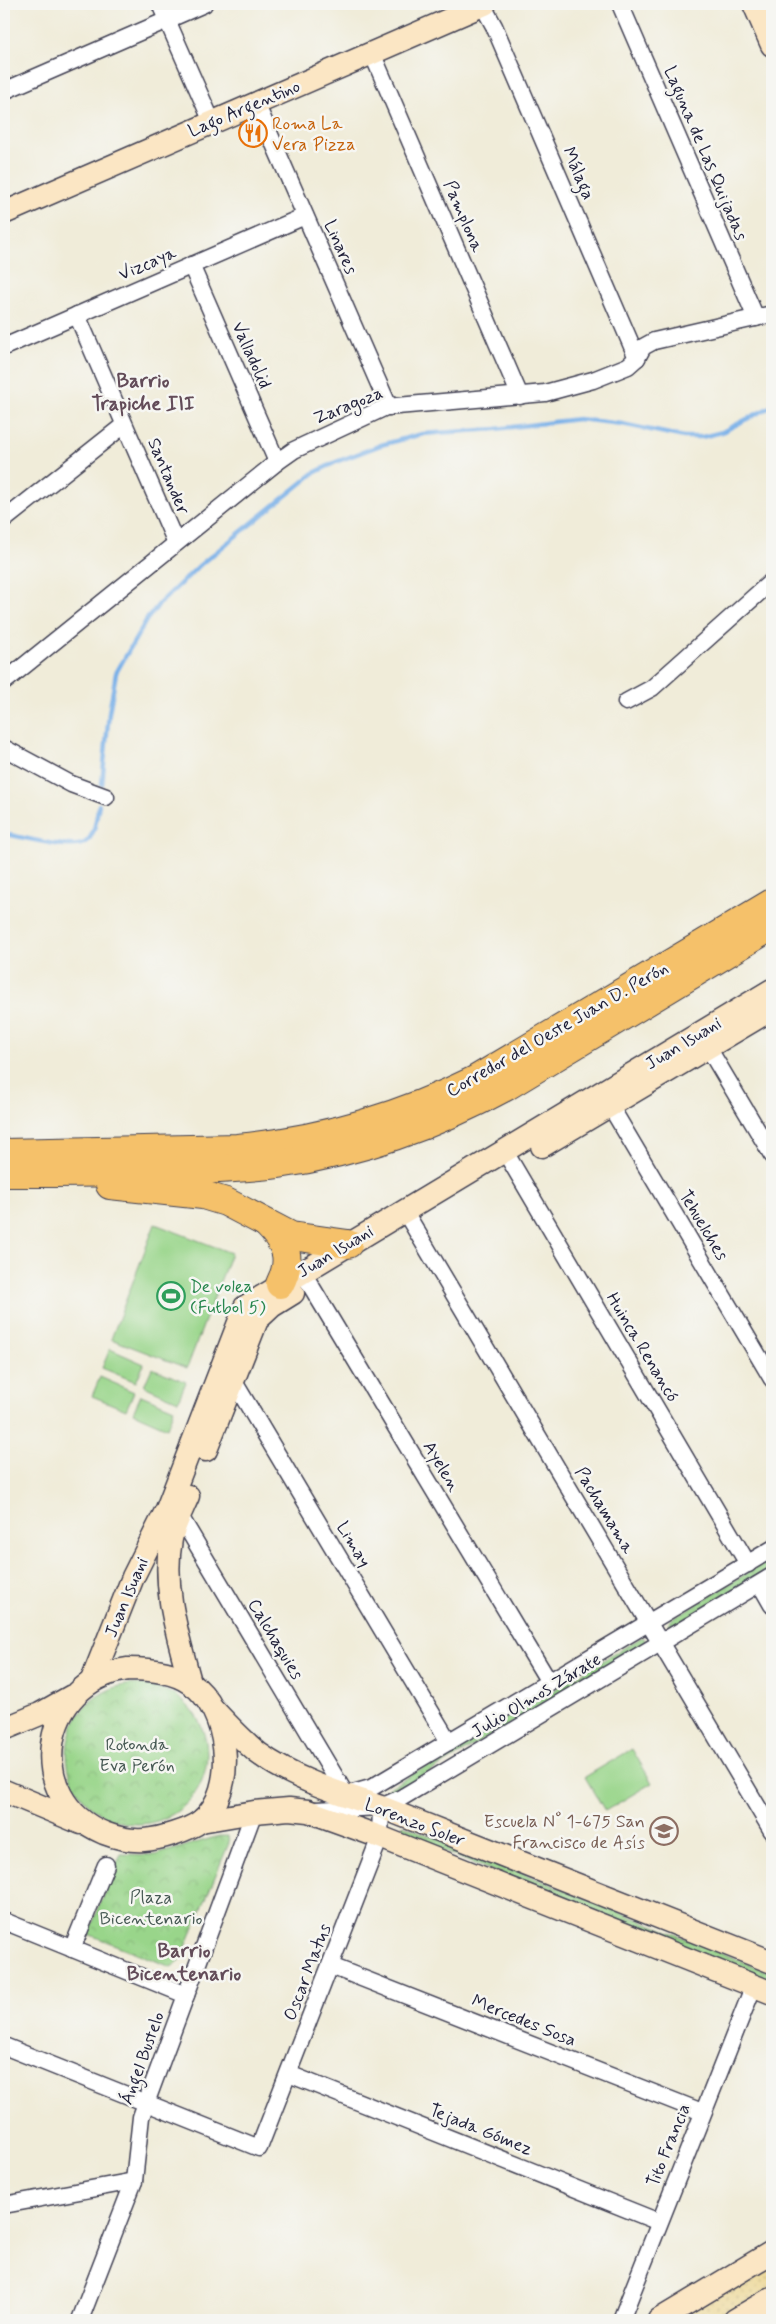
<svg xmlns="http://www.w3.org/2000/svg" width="776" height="2324" viewBox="0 0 776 2324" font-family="Mynerve,sans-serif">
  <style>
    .grass { fill: url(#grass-dots); stroke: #5e7c62 }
    .sand { fill: url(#sand-dots); stroke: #887e6c }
    .park { fill: url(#park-crowns); stroke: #5e7c62 }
    .pitch { fill: #99d58a; stroke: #5e7c62 }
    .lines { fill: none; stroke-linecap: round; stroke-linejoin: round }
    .stream { stroke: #79b0e8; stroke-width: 4.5 }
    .street-casing { stroke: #414053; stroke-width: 19 }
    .secondary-casing { stroke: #414053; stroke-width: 25 }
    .highway-casing { stroke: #414053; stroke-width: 30 }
    .street { stroke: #fff; stroke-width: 16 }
    .secondary { stroke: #fbe6c4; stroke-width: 22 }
    .highway { stroke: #f5c16b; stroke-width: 28 }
    .labels { text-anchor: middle; stroke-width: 5; stroke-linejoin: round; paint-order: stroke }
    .street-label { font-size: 18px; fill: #22223b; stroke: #f6f6f2 }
    .food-label { font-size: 18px; fill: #c56008; stroke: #f6f6f2; text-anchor: start }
    .leisure-label { font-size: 18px; fill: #27864d; stroke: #f6f6f2; text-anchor: start }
    .park-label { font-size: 18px; fill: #465853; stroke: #f6f6f2 }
    .education-label { font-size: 18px; fill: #785e54; stroke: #f6f6f2; text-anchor: end }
    .quarter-label { font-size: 20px; font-weight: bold; fill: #634c59; stroke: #f6f6f2 }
  </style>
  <defs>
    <pattern id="grass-dots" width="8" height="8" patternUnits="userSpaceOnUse" patternTransform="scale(1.25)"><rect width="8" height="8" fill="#99d58a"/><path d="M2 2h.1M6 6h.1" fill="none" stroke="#84b778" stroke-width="1.8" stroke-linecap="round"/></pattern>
    <pattern id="sand-dots" width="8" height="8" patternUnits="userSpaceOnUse" patternTransform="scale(1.25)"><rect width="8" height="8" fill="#eeda9e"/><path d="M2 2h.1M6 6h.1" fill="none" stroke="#ccbb89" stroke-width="1.8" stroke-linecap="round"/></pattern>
    <pattern id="park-crowns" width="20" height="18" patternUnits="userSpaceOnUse" patternTransform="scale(1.25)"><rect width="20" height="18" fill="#99d58a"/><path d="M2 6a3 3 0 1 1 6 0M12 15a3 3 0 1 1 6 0" fill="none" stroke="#84b778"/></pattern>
  </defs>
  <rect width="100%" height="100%" fill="#f6f6f2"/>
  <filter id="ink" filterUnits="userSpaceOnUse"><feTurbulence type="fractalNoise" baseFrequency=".02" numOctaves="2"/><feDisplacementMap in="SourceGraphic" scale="10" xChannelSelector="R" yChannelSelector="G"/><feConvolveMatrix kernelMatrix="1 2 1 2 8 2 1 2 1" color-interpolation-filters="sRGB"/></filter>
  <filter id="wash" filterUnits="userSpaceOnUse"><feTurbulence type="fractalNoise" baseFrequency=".0096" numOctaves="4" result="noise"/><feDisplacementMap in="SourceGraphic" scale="20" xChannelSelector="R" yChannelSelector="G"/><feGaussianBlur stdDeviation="1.12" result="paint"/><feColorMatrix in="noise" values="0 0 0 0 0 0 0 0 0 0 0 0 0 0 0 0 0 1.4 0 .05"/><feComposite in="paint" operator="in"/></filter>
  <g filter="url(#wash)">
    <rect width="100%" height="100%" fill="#f0ecd9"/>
    <g class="grass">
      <path d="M772 1558V1568L672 1628 668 1625 670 1620Z"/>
      <path d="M642 1637 646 1641 645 1643 390 1796H384V1791Z"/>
      <path d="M403 1825 772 1973V1983L400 1834Z"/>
    </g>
    <path class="sand" d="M772 2260V2288L718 2320H671Z"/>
    <g class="park">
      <circle cx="137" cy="1754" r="70"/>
      <path d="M219 1836H228L229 1843 180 1961 171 1967 88 1934 121 1854 155 1855Z"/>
    </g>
    <g class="pitch">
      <path d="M155 1224 231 1253 187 1368 111 1339Z"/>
      <path d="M110 1349 144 1364 136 1382 102 1368Z"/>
      <path d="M152 1368 186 1382 178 1401 144 1386Z"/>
      <path d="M100 1377 134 1392 126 1410 92 1396Z"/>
      <path d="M141 1395 174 1409 167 1428 133 1413Z"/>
      <path d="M632 1749 652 1783 605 1811 585 1777Z"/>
    </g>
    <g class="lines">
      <g class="stream">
        <path d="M102 784 109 713 116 673 147 619 160 603 200 565 314 473 336 462 381 445 422 434 496 429 578 419 622 424 684 437H702L722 432 772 406"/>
        <path d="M4 834C21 836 72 852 86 842 96 834 96 816 99 805"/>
      </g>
    </g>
  </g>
  <g filter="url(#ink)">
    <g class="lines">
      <defs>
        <g id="street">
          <path d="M160 4 212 122"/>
          <path d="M482 4 494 26 637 358"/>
          <path d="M620 4 756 318"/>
          <path d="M372 53 520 396"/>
          <path d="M4 91 204 4"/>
          <path d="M256 103 389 407"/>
          <path d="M191 265 277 462"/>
          <path d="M77 315 176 543"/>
          <path d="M4 347 305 216"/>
          <path d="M4 520 124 425"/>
          <path d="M4 682 277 462 294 450 386 407 545 393 593 380 628 366 637 358 643 347 654 341 772 314"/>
          <path d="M626 702 652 688 772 581"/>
          <path d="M4 748 71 784 106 797"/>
          <path d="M703 1039 772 1155"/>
          <path d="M605 1097 772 1379"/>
          <path d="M504 1150 748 1564"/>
          <path d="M404 1210 772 1831"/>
          <path d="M302 1271 549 1682"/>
          <path d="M228 1376 233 1380 449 1742"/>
          <path d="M172 1512 180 1516 346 1795 371 1788 772 1549"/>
          <path d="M760 1584 772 1605"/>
          <path d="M315 1810 381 1807 401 1798 772 1576"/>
          <path d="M4 1921 186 1995"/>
          <path d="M72 1949 106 1865"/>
          <path d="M331 1966 702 2112"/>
          <path d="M4 2046 259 2148 380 1837 381 1807"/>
          <path d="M289 2074 659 2222"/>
          <path d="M4 2205 134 2181"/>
          <path d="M80 2320 134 2181 141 2117 146 2103 254 1812"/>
          <path d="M621 2320 754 1985"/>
        </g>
        <g id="secondary">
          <path d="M754 4 772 45"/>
          <path d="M4 213 485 4"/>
          <path d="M542 1146 772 1009"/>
          <path d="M206 1450 257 1320 272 1306 293 1293"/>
          <path d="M188 1496C182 1510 174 1525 171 1539 162 1588 178 1636 190 1682"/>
          <path d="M128 1669C149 1669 173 1671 190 1683 229 1708 239 1790 201 1821 189 1830 160 1839 144 1840 130 1841 117 1838 104 1833 22 1799 40 1681 128 1669Z"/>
          <path d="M92 1680 133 1577 167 1509 245 1307 772 990"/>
          <path d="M214 1710C228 1725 242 1740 258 1753 293 1779 339 1793 381 1807L772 1962"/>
          <path d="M4 1729 40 1714 72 1696"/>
          <path d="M4 1791 81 1823"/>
          <path d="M201 1821 254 1812 289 1809 308 1811 380 1837 772 1993"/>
          <path d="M659 2320 772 2252"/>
          <path d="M735 2320 772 2298"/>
        </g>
        <g id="highway">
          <path d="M4 1153 237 1148C322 1140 398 1118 475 1080L772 903"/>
          <path d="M4 1173C58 1173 112 1173 166 1171 204 1170 242 1169 279 1164 360 1152 436 1125 507 1086L772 926"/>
          <path d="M110 1185 203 1195 226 1202 291 1236 348 1244"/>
          <path d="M267 1224C286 1243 293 1259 280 1284"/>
        </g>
      </defs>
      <use href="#street" class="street-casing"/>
      <use href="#secondary" class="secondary-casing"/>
      <use href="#highway" class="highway-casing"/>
      <use href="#street" class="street"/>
      <use href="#secondary" class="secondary"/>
      <use href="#highway" class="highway"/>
    </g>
  </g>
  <defs>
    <symbol id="restaurant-ring" viewBox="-11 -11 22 22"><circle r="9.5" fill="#f6f6f2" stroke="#e8710a" stroke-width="1.5"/><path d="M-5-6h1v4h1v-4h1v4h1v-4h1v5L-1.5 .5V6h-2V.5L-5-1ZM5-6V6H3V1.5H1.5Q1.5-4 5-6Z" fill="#e8710a"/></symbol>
    <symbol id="stadium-ring" viewBox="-11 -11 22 22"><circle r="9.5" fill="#f6f6f2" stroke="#2e9e5b" stroke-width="1.5"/><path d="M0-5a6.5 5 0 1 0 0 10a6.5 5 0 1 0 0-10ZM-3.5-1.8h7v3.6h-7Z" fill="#2e9e5b"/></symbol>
    <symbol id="school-ring" viewBox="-11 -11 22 22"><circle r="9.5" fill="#f6f6f2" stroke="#8d6e63" stroke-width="1.5"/><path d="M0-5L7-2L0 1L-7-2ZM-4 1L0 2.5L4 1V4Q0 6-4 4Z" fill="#8d6e63"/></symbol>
  </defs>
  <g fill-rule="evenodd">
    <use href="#restaurant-ring" x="237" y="117" width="32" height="32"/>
    <use href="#stadium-ring" x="155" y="1280" width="32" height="32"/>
    <use href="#school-ring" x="648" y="1815" width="32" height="32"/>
  </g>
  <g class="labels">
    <g class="street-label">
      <text transform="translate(244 108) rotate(-23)" y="6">Lago Argentino</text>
      <text transform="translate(706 153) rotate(67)" y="6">Laguna de Las Quijadas</text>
      <text transform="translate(579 173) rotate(67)" y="6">Málaga</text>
      <text transform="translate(464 216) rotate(67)" y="6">Pamplona</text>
      <text transform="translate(341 247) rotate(66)" y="6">Linares</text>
      <text transform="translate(147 263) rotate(-23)" y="6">Vizcaya</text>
      <text transform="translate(252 355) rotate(66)" y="6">Valladolid</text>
      <text transform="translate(348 405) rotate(-22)" y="6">Zaragoza</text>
      <text transform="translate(169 476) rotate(67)" y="6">Santander</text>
      <text transform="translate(557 1029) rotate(-30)" y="6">Corredor del Oeste Juan D. Perón</text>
      <text transform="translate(683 1043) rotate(-31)" y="6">Juan Isuani</text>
      <text transform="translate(704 1225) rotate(59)" y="6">Tehuelches</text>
      <text transform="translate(335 1251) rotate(-31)" y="6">Juan Isuani</text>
      <text transform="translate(643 1347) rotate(59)" y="6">Huinca Renancó</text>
      <text transform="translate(442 1466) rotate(59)" y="6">Ayelen</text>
      <text transform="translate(605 1510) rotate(59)" y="6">Pachamama</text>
      <text transform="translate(354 1544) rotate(59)" y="6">Limay</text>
      <text transform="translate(126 1597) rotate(-67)" y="6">Juan Isuani</text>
      <text transform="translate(276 1639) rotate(59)" y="6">Calchaquies</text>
      <text transform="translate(536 1695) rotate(-31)" y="6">Julio Olmos Zárate</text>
      <text transform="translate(415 1822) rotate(21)" y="6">Lorenzo Soler</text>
      <text transform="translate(307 1972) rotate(-69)" y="6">Oscar Matus</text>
      <text transform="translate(524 2020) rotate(22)" y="6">Mercedes Sosa</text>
      <text transform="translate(142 2058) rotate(-70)" y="6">Ángel Bustelo</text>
      <text transform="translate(481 2129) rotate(22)" y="6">Tejada Gómez</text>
      <text transform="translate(668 2145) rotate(-68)" y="6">Tito Francia</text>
    </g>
    <g class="food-label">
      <text x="272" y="129">Roma La<tspan x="272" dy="21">Vera Pizza</tspan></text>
    </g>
    <g class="leisure-label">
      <text x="190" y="1292">De volea<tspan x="190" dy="21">(Futbol 5)</tspan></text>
    </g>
    <g class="park-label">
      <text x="137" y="1750">Rotonda<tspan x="137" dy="21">Eva Perón</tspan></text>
      <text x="151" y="1903">Plaza<tspan x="151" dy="21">Bicentenario</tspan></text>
    </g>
    <g class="education-label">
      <text x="645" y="1827">Escuela N° 1-675 San<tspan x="645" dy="21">Francisco de Asís</tspan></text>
    </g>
    <g class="quarter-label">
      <text x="143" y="387">Barrio<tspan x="143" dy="23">Trapiche III</tspan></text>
      <text x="184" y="1957">Barrio<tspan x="184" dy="23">Bicentenario</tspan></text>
    </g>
  </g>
  <rect width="776" height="2324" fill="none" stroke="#f6f6f2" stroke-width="20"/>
</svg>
